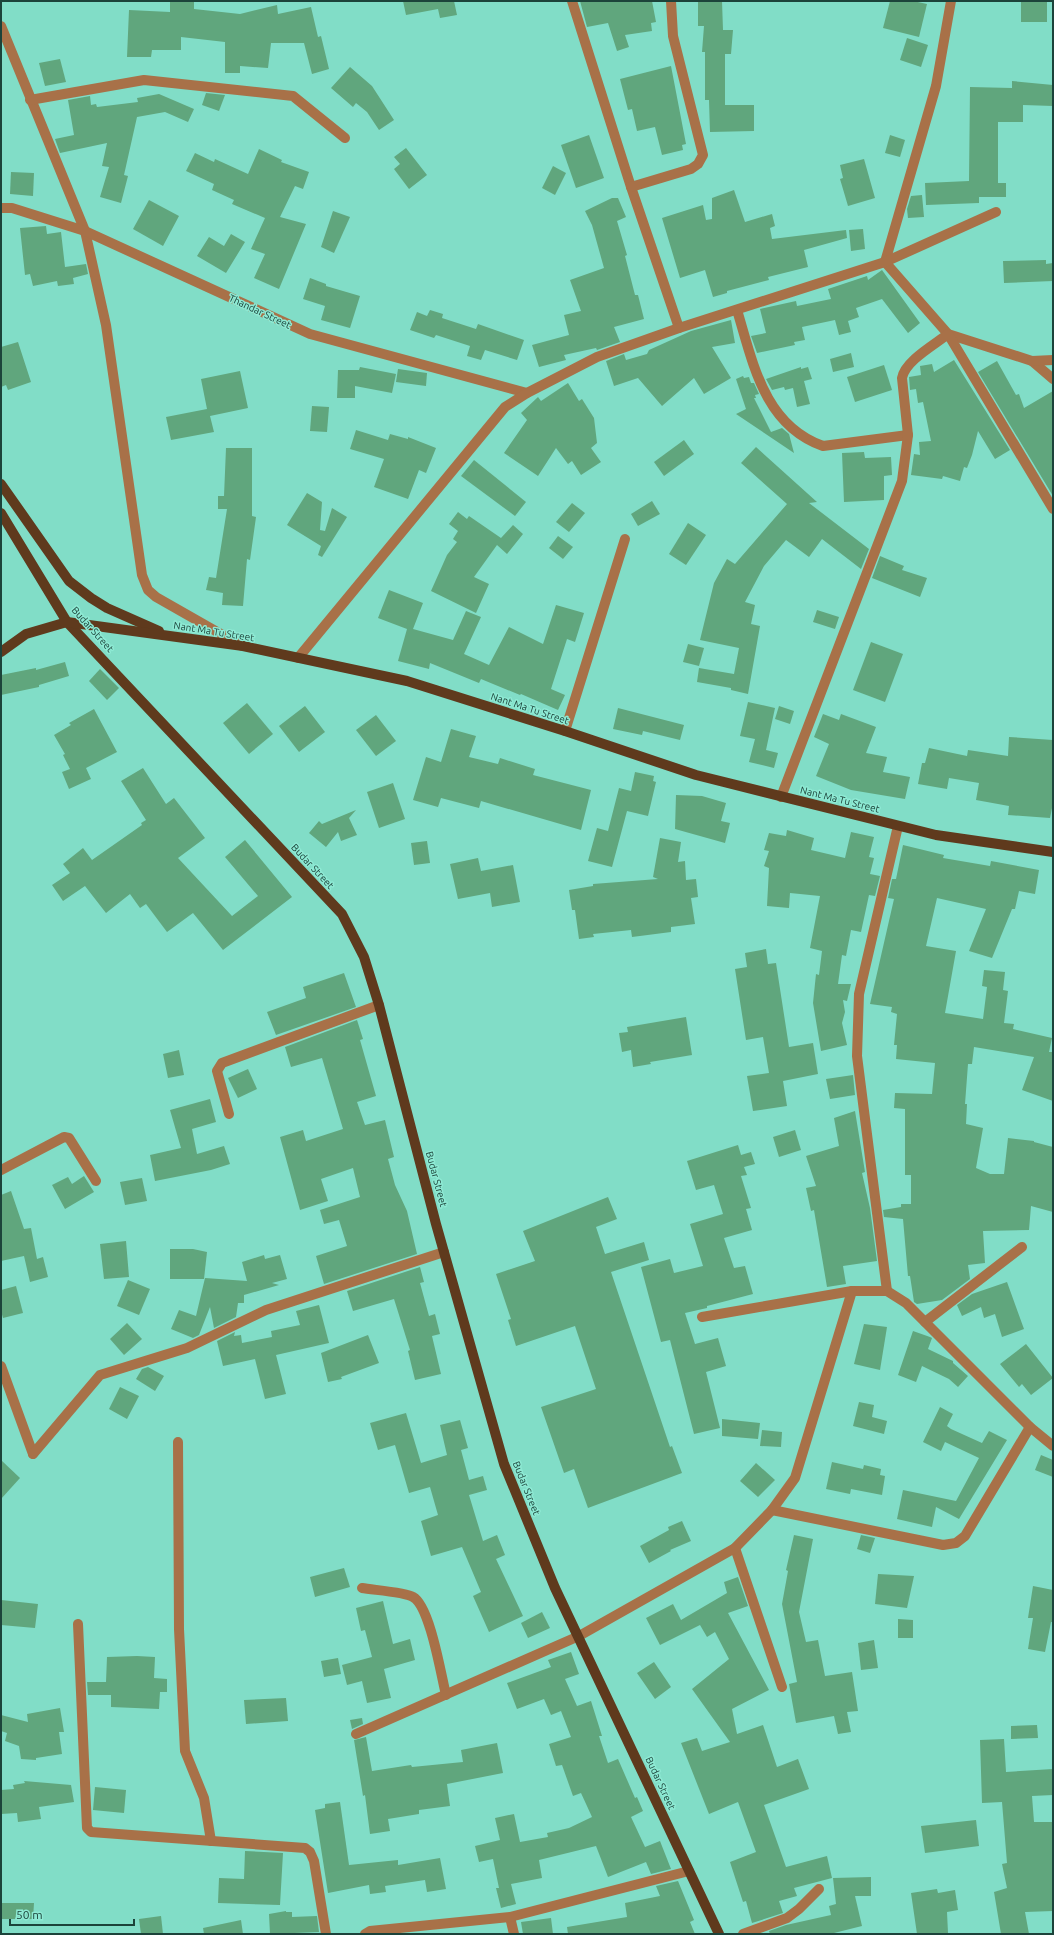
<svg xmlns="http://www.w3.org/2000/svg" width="1054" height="1935" viewBox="0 0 1054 1935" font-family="Ubuntu,sans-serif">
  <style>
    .building { fill: #60a67d }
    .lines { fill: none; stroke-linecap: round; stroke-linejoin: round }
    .minor { stroke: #a87148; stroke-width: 10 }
    .major { stroke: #5f3a1d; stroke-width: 10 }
    .labels { text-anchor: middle; stroke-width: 3; stroke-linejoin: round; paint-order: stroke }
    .street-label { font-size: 10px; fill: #1c433a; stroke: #8eead4 }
  </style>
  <rect width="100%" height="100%" fill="#81ddc7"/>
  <g class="building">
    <path d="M170 1H194V9L240 14 277 5 278 14 311 7 318 37 321 36 329 69 312 74 304 43H271L268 68 240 66V73H225V42L181 37V50H152L151 57H127L129 10 170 12Z"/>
    <path d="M403 1H454L457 15 440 18 438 9 406 15Z"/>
    <path d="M580 1H652L656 22 651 23 652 31 625 35 629 47 617 51 608 23 587 27Z"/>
    <path d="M722 1 723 30H733L731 54H725V105H754V131L710 132 709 100H705V52H702L704 26H698V2Z"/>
    <path d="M890 1H913L927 4 919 37 883 28Z"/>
    <rect x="1021" y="1" width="26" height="21"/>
    <path d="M907 38 928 45 921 67 900 60Z"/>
    <path d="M60 59 66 82 45 86 39 63Z"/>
    <path d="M671 66 686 144 682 145 683 150 662 155 655 127 637 131 632 109 628 110 620 79Z"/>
    <path d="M350 67 372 86 394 120 379 130 367 112 356 103 353 107 331 88Z"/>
    <path d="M1012 81 1053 85V106L1023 105V122H998V183H1006V197H979V203L926 205 925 183 969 181 970 87 1012 88Z"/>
    <path d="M206 93 225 95 219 111 202 105Z"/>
    <path d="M159 94 194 109 188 122 165 112 137 117 124 175 128 176 121 203 100 197 109 167 102 166 107 143 60 153 56 142 55 139 74 135 68 100 90 96 91 105 96 104 97 107 138 102 137 98Z"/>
    <path d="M589 135 604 178 576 188 561 145Z"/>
    <path d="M890 135 905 140 900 157 885 153Z"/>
    <path d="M406 148 427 175 409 189 394 169 400 164 394 157Z"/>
    <path d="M259 149 282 160 281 162 309 172 303 189 295 186 280 217 306 224 279 289 254 278 265 254 251 249 265 218 232 204 234 200 212 190 214 184 186 171 195 153 214 162 215 159 248 174Z"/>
    <path d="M864 159 875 198 848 206 840 179 843 178 840 165Z"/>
    <path d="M553 166 566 173 555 195 542 188Z"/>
    <path d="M11 172 34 173 33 196 10 194Z"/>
    <path d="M734 190 745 222 772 214 775 226 770 228 772 239 846 230 847 238 804 250 808 267 768 277 769 280 727 291V293L713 297 705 270 680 278 662 218 703 205 706 220 712 219V198Z"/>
    <path d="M922 195 924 217 908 218 907 209 911 196Z"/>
    <path d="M612 198H618L626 217 617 221 627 255 625 256 635 295H638L644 319 614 327 620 342 597 350 596 348 564 355 566 360 539 367 532 345 569 335 564 315 581 311 570 280 604 268 592 225 585 211Z"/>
    <path d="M149 200 179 216 163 246 133 229Z"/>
    <path d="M333 211 350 217 334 253 321 247Z"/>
    <path d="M46 226 47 234 61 232 65 267 86 264 88 274 73 278 74 284 58 286 57 281 33 286 30 274 25 275 20 228Z"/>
    <path d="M863 229 865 249 851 251 849 230Z"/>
    <path d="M231 234 245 242 226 273 197 256 209 237 224 246Z"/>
    <path d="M1046 260V264L1053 263V281L1004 283 1003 261Z"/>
    <path d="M882 270 920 323 908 333 882 299 856 308 859 317 848 321 851 332 839 335 835 320 802 327 805 340 794 342 795 345 757 353 751 336 766 333 760 309 796 301 797 306 831 299 828 289 867 276 868 280Z"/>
    <path d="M310 278 326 284V286L360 296 350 328 321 320 325 306 303 299Z"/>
    <path d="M430 310 443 314 442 318 476 329 478 324 524 340 517 360 485 350 481 360 467 356 470 346 436 335 434 338 410 330 417 312 427 316Z"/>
    <path d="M731 320 735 343 712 347 731 378 704 394 694 378 662 406 638 378 614 386 606 361 624 354 626 360 647 354 649 350 691 331Z"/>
    <path d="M18 342 31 382 8 390 6 385 1 387V347Z"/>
    <path d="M851 353 854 367 833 372 830 359Z"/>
    <path d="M954 360 1010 450 995 459 978 431 972 455 967 468 964 467 960 481 943 476 942 479 911 475 914 454 920 455 919 442 931 441 923 402 918 403 916 389 910 390 909 377 921 375 920 366 932 364 934 372Z"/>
    <path d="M997 361 1016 395 1019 394 1024 408 1053 391V496L978 372Z"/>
    <path d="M884 365 892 390 855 402 847 377Z"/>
    <path d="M360 367 396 374 392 393 355 386V398H337L338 370H359Z"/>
    <path d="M801 367V369L808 367 812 379 804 381 810 404 797 407 793 388 785 390 784 387 772 390 766 379Z"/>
    <path d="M398 369 427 373 426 386 396 382Z"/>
    <path d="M240 371 248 408 210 416 214 432 171 440 166 417 207 409 201 379Z"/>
    <path d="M743 376 744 378 749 377 751 383H754L759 394 755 395 756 398H754L771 432 782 428 789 434 794 453 736 414 746 409 736 379Z"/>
    <path d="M568 383 579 401 582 399 594 418 597 443 591 448 601 462 581 475 572 461 568 464 556 448 538 476 504 453 527 420 521 413 538 397 541 401Z"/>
    <path d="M312 406 329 407 327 432 310 431Z"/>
    <path d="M356 430 388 440 390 434 408 439V437L436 448 426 473 419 470 408 499 374 487 384 459 350 449Z"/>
    <path d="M684 440 694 454 664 476 654 462Z"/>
    <path d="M756 447 817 502 809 503 869 549 861 569 822 539 809 557 786 540 764 566 745 602 755 605 751 624 760 626 748 694 731 690V688L697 682 699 668 734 674 739 648 700 640 714 583 727 559 735 564 787 504 741 463Z"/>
    <path d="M226 448H252V516L256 517 250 560 247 559 243 606 222 605 223 593 206 590 209 577 216 578 227 509H218V496H224Z"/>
    <path d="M864 452 865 458 891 457 892 475 884 476V500L844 502 842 453Z"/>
    <path d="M474 460 526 502 515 516 461 476Z"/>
    <path d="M307 493 322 502 320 530 325 531 332 508 347 517 322 557 318 555 321 546 287 525Z"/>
    <path d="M652 501 660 514 638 526 631 514Z"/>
    <path d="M572 503 585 513 569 532 556 522Z"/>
    <path d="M458 512 467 519 469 516 501 538 513 525 523 534 507 554 497 545 474 577 489 584 476 613 431 591 447 555 457 542 453 539 458 531 449 524Z"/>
    <path d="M688 523 706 535 686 565 669 554Z"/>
    <path d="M558 536 573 547 563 559 549 548Z"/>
    <path d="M880 556 904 566 902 570 927 578 920 597 872 578Z"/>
    <path d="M389 590 423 603 413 629 453 640 466 611 481 617 464 654 489 665 509 627 543 644 556 605 584 613 575 642 567 639 551 689 565 695 558 710 521 694 520 695 481 679 479 683 430 663 429 669 398 661 407 629 378 618Z"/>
    <path d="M817 610 839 617 835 629 813 622Z"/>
    <path d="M871 642 903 654 885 702 853 690Z"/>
    <path d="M688 644 704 648 699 666 683 662Z"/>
    <path d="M65 662 69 676 39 685V687L1 695V675L36 668V670Z"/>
    <path d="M100 669 119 688 107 700 89 681Z"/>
    <path d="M748 702 775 708 766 750 778 753 774 768 749 762 755 739 740 736Z"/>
    <path d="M247 703 273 734 249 754 223 723Z"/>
    <path d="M305 706 325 732 299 752 279 726Z"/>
    <path d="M779 706 794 711 790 724 775 719Z"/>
    <path d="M618 708 684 725 680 740 643 731 642 735 613 729Z"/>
    <path d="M94 709 117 752 86 768 91 779 69 789 62 772 70 769 63 755 65 754 54 735 71 725 69 723Z"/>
    <path d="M823 714 839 720 841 714 876 727 866 753 887 757 883 772 910 777 905 799 851 790 816 776 829 744 814 737Z"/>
    <path d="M376 715 396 741 376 756 356 730Z"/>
    <path d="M451 729 476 736 469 757 498 764 500 758 535 769 533 775 591 790 581 830 481 801 479 808 441 798 438 807 413 800 426 757 441 762Z"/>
    <path d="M1009 737 1053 740V803L1050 818 1008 815 1009 806 976 800 979 783 949 778 947 789 918 784 922 763H925L929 748 967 756 968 750 1008 756Z"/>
    <path d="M143 768 166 804 174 798 205 838 178 858 232 916 258 896 225 857 245 840 292 897 223 950 193 913 167 932 146 904 140 908 130 894 106 913 85 886 63 901 52 885 70 873 63 864 83 848 92 860 142 825 141 823 146 820 121 781Z"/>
    <path d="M635 772 654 776 653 781 656 782 648 816 627 811 612 867 588 861 597 828 608 831 619 788 631 791Z"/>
    <path d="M393 783 405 819 379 828 367 792Z"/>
    <path d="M676 795 702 796 726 803 721 821 730 823 725 843 675 829Z"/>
    <path d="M356 810 349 818 357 835 341 841 338 832 326 847 309 833 319 821 322 824Z"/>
    <path d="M787 830 814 838 811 850 845 858 851 832 874 837 869 857 874 858 870 874 880 876 875 896 869 895 861 932 851 930 846 956 842 955 838 984H851L847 1001 843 1000 845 1012 842 1023 847 1045 821 1051 813 1003 816 974 819 975 822 951 810 948 820 896 790 893 789 908 767 906 769 868 764 866 769 851 764 850 769 833 786 836Z"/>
    <path d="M660 838 681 842 678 862 685 861 686 880 696 879 698 897 691 898 695 924 671 927V932L632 937 631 930 593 934 594 937 579 939 575 910H572L569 890 593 886V884L658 879 653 877Z"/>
    <path d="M427 841 430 863 414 865 411 843Z"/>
    <path d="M903 845 944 855 943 858 990 866 991 861 1039 870 1035 894 1019 891 1015 909H1012L992 958 969 951 986 909 937 898 926 946 956 951 945 1013 983 1019 987 987 982 986 984 970 1005 972 1003 990 1008 991 1004 1023 1014 1024 1013 1029 1052 1038 1049 1052H1053V1101L1022 1090 1034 1057 974 1047 972 1064H968L965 1104H967L966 1124 983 1128 976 1168 990 1174H1004L1008 1138 1034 1141V1142L1053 1147V1212L1031 1206 1029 1230 983 1231 985 1263 968 1265 970 1279 942 1300 917 1304 914 1302 910 1276H908L903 1219 884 1217 883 1210 901 1207V1204H911V1175H905V1109L894 1108 895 1093 932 1094 935 1063 896 1059 897 1045H894L897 1014 891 1012 892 1007 870 1004 894 899 888 898 892 879H896Z"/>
    <path d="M478 858 481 871 513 865 520 902 492 907 490 893 458 899 450 864Z"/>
    <path d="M766 949 768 964 776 963 789 1047 813 1043 818 1074 783 1081 787 1106 753 1111 747 1076 769 1073 763 1037 746 1040 735 969 747 967 745 953Z"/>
    <path d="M344 973 356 1007 276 1035 267 1012 306 998 303 987Z"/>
    <path d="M686 1017 692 1055 650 1062 651 1064 633 1067 631 1050 622 1052 619 1033 628 1032 627 1027Z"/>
    <path d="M357 1020 363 1039 360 1040 376 1096 357 1102 365 1125 385 1120 394 1157 388 1159 395 1185 407 1211 417 1254 324 1284 316 1256 347 1246 339 1220 324 1224 320 1210 360 1197 353 1168 321 1179 328 1201 300 1210 280 1137 303 1130 306 1141 343 1129 322 1058 291 1067 285 1047Z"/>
    <path d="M179 1050 184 1075 168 1078 163 1054Z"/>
    <path d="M248 1069 257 1089 238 1098 228 1078Z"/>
    <path d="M853 1075 855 1095 830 1099 826 1079Z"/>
    <path d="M210 1099 216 1122 192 1129 197 1154 224 1146 230 1164 211 1170 155 1181 150 1155 181 1148 170 1110Z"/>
    <path d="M855 1111 865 1172 862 1173 870 1208 877 1261 843 1266 846 1284 827 1287 814 1210 811 1211 806 1188 816 1186 806 1156 839 1146 834 1118Z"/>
    <path d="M795 1130 801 1150 779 1157 773 1137Z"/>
    <path d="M738 1145 741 1155 751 1152 755 1164 744 1167 747 1175 741 1176 751 1208 746 1209 752 1230 724 1238 734 1268 745 1266 753 1294 707 1306V1308L685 1313 695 1344 718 1338 726 1366 706 1372 720 1428 694 1434 670 1340 661 1342 641 1267 670 1259 674 1273 703 1266 690 1224 723 1214 714 1185 696 1190 687 1161Z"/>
    <path d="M84 1176 94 1192 65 1209 52 1185 68 1177 72 1184Z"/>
    <path d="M142 1178 147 1201 125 1205 120 1182Z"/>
    <path d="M11 1191 24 1229 31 1228 37 1259 43 1257 48 1277 30 1282 24 1256 1 1261V1195Z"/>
    <path d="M608 1197 617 1219 596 1227 605 1254 644 1242 649 1260 611 1272 670 1447 672 1446 682 1473 588 1508 574 1469 564 1473 541 1407 596 1389 575 1326 516 1346 508 1320 511 1319 496 1274 535 1261 523 1231Z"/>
    <path d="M126 1241 129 1277 104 1279 100 1244Z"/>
    <path d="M170 1249H193L207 1252 204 1279H170Z"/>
    <path d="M264 1255 265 1259 280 1255 287 1279 272 1283 279 1285 244 1295V1303H238L236 1317 214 1328 210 1307 199 1335 193 1338 171 1329 179 1310 196 1316 205 1278 247 1281 242 1262Z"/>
    <path d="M420 1267 424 1282 420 1283 429 1316 435 1314 440 1334 432 1336 441 1374 415 1380 408 1351 410 1350 394 1299 353 1311 347 1291Z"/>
    <path d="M128 1280 150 1289 139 1315 117 1306Z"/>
    <path d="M1007 1282 1024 1329 1002 1337 995 1314 984 1318 981 1307 962 1316 957 1305 972 1294Z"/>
    <path d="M16 1286 23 1313 3 1318 1 1311V1290Z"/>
    <path d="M319 1305 329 1343 276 1355 286 1394 265 1399 255 1359 223 1366 217 1341 235 1332 234 1336 241 1335 242 1343 272 1337 271 1331 300 1325 296 1311Z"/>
    <path d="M127 1323 142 1339 124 1355 110 1339Z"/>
    <path d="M864 1324 887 1327 880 1370 854 1364Z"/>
    <path d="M913 1331 930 1337 932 1338 928 1349 953 1361V1363L968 1376 958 1387 949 1379 922 1366 916 1382 898 1375Z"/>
    <path d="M368 1335 379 1363 341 1377 342 1379 328 1382 321 1353Z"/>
    <path d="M1026 1344 1053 1378 1031 1395 1022 1384 1019 1387 1000 1364Z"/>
    <path d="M148 1367 164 1376 155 1391 136 1379 142 1369Z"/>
    <path d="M120 1387 139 1396 127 1419 109 1409Z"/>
    <path d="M859 1402 874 1405 872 1417 887 1421 884 1434 853 1426Z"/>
    <path d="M940 1407 953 1414 947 1426 951 1429 982 1443 989 1431 1007 1440 959 1519 936 1507 932 1527 897 1519 903 1490 956 1501 979 1458 945 1442 941 1451 923 1442Z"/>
    <path d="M406 1413 421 1463 447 1455 440 1425 460 1420 468 1448 461 1450 469 1480 483 1476 487 1490 469 1495 483 1541 497 1535 505 1555 496 1559 523 1616 489 1632 473 1596 481 1592 462 1547 431 1556 421 1521 438 1515 430 1487 409 1493 395 1445 378 1450 370 1423Z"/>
    <path d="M722 1419 760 1423 758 1439 722 1436Z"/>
    <path d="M762 1430 782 1432 781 1447 760 1446Z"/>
    <path d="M1041 1455 1053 1460V1477L1035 1470Z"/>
    <path d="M1 1460 20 1478 1 1499Z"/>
    <path d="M832 1462 863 1469 864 1465 881 1469 880 1475 885 1476 882 1495 851 1489 850 1494 826 1489Z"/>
    <path d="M756 1463 775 1480 758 1497 740 1481Z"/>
    <path d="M682 1521 691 1541 670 1550 671 1551 649 1563 640 1546 669 1530 668 1527Z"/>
    <path d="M794 1535 813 1539 799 1612 806 1642 818 1640 825 1676 852 1672 858 1711 847 1712 851 1732 838 1734 834 1716 796 1723 789 1684 797 1682 782 1604 788 1571 786 1570Z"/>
    <path d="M861 1535 875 1538 870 1553 857 1549Z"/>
    <path d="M344 1568 350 1587 315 1597 310 1577Z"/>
    <path d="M878 1574 914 1576 907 1608 875 1604Z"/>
    <path d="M738 1577 748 1606 728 1613 769 1690 732 1709 737 1734 763 1725 777 1767 798 1759 809 1789 764 1805 786 1867 827 1856 832 1878 794 1888 797 1896 779 1901 783 1913 752 1923 746 1901 743 1902 730 1862 756 1852 738 1802 709 1814 681 1743 697 1738 702 1751 730 1742 692 1689 729 1659 715 1632 707 1637 700 1625 660 1645 646 1618 673 1604 681 1620 727 1593 724 1582Z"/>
    <path d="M1033 1586 1053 1590V1622H1051L1045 1652 1028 1649 1033 1618H1028Z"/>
    <path d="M1 1600 38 1604 35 1628 1 1625Z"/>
    <path d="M383 1601 393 1644 410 1639 415 1660 384 1669 391 1698 367 1703 362 1681 347 1685 342 1665 372 1657 365 1630 361 1631 356 1608Z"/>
    <path d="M542 1612 550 1628 528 1638 521 1623Z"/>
    <path d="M898 1619 913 1620V1638H898Z"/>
    <path d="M874 1640 878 1668 861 1670 858 1643Z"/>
    <path d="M571 1652 579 1674 565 1679 577 1706 591 1701 602 1736H599L608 1763 618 1759 635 1798 637 1797 643 1811 631 1817 645 1847 660 1841 671 1869 651 1874 646 1862 608 1877 596 1846 539 1860 542 1878 511 1884 516 1904 501 1908 496 1888H499L493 1859 479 1862 475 1846 500 1840 495 1818 514 1814 520 1842 548 1837 547 1833 569 1828 592 1817 581 1793 573 1796 562 1765 556 1766 549 1744 571 1737 561 1711 551 1715 544 1699 517 1709 507 1683 551 1667 548 1660Z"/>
    <path d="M137 1656 155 1657 154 1678 167 1679V1692H160L159 1709 111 1707V1695H88L87 1682H106L107 1657Z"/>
    <path d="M338 1658 341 1674 324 1677 321 1661Z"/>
    <path d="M654 1662 671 1687 655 1699 637 1673Z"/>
    <path d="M286 1698 288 1721 246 1724 244 1700Z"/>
    <path d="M60 1708 64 1732H59L62 1754 36 1758V1760L21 1759 19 1746 5 1741 7 1733 1 1731V1715L28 1722 27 1714Z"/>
    <path d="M362 1718 363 1724 352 1729 350 1720Z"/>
    <path d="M1037 1725 1038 1738 1011 1739V1726Z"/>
    <path d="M366 1737 372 1771 411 1765 412 1767 463 1762 461 1750 497 1743 503 1773 447 1784 450 1806 419 1810V1814L388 1819 390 1831 370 1834 365 1795 363 1796 354 1740Z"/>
    <path d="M1004 1739 1006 1772 1053 1769V1795L1032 1796 1034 1822H1053V1911L1025 1912 1029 1934H1001L994 1892 1007 1888 1002 1864 1007 1863 1002 1802 982 1803 980 1740Z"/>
    <path d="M24 1781 71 1785 74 1802 39 1807 41 1819 18 1822 17 1813 1 1814V1790L14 1789 13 1785 25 1783Z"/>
    <path d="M95 1787 126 1790 124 1813 93 1810Z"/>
    <path d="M340 1802 349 1865 398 1860V1865L440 1858 446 1889 427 1892 425 1880 385 1886 386 1892 370 1894 369 1885 328 1893 315 1810 325 1808V1804Z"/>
    <path d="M976 1820 979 1846 925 1853 921 1826Z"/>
    <path d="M245 1851 283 1853 280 1905 218 1903 219 1878 244 1879Z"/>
    <path d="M871 1877V1896H855L862 1926 830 1934H770L769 1931 786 1925 831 1915 829 1906 836 1904 833 1878Z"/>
    <path d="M678 1881 694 1920 690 1922 695 1934H568L567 1927 627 1917 625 1903 660 1896 656 1886Z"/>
    <path d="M937 1889 938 1893 955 1890 958 1910 947 1912 948 1933 917 1934 911 1893Z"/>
    <path d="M1 1903H34L33 1919H1Z"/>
    <path d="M286 1911V1912H292V1917L317 1916 319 1932 270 1934 269 1914Z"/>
    <path d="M161 1916 163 1934H141L139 1919Z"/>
    <path d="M551 1918 553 1934H523L521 1922Z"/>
    <path d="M241 1920 243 1934H204L203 1928Z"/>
  </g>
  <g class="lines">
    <g class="minor">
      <path d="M572 1 631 187 679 328"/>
      <path d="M951 1 936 86 885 262 948 334 1032 361 1053 379"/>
      <path d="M1 26 85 231 106 325 142 575 148 590 156 597 242 646"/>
      <path d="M30 100 144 80 293 96 345 138"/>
      <path d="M631 187 691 169 698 164 703 155 673 36 671 1"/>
      <path d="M1 208H12L85 231 310 334 527 393"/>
      <path d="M737 310C753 363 764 425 823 446L908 435"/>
      <path d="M1032 361 1053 360"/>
      <path d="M298 658 505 407 527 393 597 357 679 328 885 262 996 212"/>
      <path d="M565 731 625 539"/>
      <path d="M781 797 902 481 908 435 902 378C905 361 934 345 948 334L1053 509"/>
      <path d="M229 1114 217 1071 222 1063 379 1005"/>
      <path d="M1 1170 64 1137 69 1138 96 1181"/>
      <path d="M887 1291 857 1056 859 994 898 826"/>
      <path d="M702 1317 852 1291H887L906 1303 1030 1427 1053 1446"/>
      <path d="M925 1322 1022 1247"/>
      <path d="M1 1366 33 1454"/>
      <path d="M178 1442 179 1629 185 1751 204 1798 211 1841"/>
      <path d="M33 1454 100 1375 187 1348 266 1310 444 1252"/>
      <path d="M772 1510 943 1545 956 1543 965 1536 1030 1427"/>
      <path d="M735 1548 782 1687"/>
      <path d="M362 1588C373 1590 405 1592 413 1597 430 1606 441 1675 446 1695"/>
      <path d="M78 1624 87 1828 91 1832 305 1848 310 1852 314 1861 326 1934"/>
      <path d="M356 1734 579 1636 735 1548 772 1510 795 1478 852 1291"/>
      <path d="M510 1917 514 1934"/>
      <path d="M365 1934 370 1931 510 1917 689 1871"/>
      <path d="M743 1934 787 1918 799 1909 819 1889"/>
    </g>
    <g class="major">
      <path d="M1 484 69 581 91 598 107 608 159 631"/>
      <path d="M1 513 67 622 342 914 364 957 379 1005 436 1224 504 1464 555 1588 719 1934"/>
      <path d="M1 652 26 634 67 622 243 646 407 681 565 731 696 775 936 835 1053 852"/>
    </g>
  </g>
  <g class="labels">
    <g class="street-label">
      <text transform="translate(260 311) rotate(25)" y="4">Thandar Street</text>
      <text transform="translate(93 629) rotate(48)" y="4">Budar Street</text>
      <text transform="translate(214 631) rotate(9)" y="4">Nant Ma Tu Street</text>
      <text transform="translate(530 708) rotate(18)" y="4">Nant Ma Tu Street</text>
      <text transform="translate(840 799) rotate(14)" y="4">Nant Ma Tu Street</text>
      <text transform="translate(313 866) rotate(47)" y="4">Budar Street</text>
      <text transform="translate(437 1179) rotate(75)" y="4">Budar Street</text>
      <text transform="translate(527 1488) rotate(68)" y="4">Budar Street</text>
      <text transform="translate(661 1783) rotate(65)" y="4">Budar Street</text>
    </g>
  </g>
  <rect width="1054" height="1935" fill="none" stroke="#1c433a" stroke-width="4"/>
  <path d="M10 1919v6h124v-6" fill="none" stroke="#1c433a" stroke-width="2"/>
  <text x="16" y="1919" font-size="12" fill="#1c433a" stroke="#8eead4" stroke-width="3" paint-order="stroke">50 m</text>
</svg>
